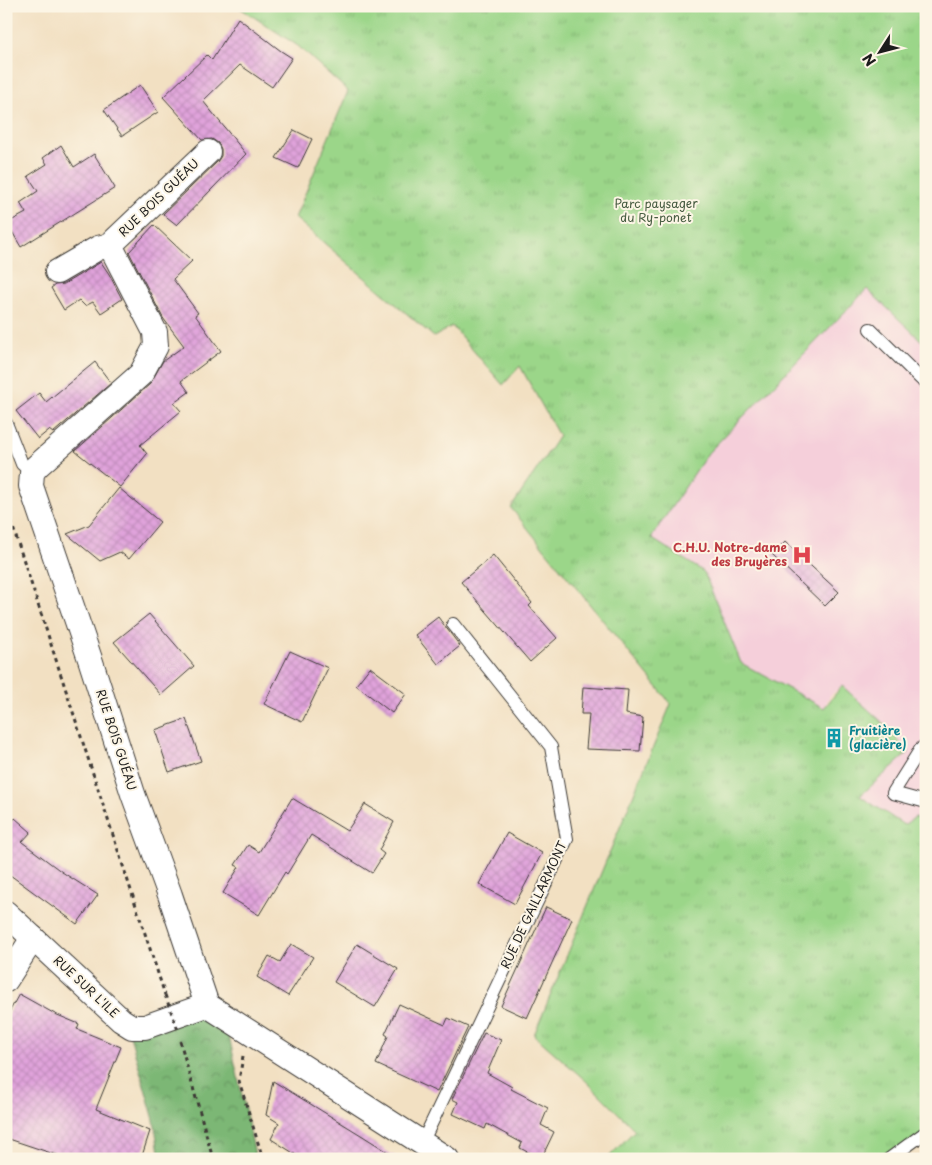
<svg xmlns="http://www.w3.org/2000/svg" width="932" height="1165" viewBox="0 0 932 1165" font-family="'Playpen Sans',sans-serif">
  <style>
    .built { fill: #f5cfda }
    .forest { fill: url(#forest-crowns); stroke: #4c6a48 }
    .park { fill: url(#park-tufts); stroke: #5c7952 }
    .building { fill: url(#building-cross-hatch) }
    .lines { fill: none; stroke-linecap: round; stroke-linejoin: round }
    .service-casing { stroke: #3c3935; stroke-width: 14 }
    .minor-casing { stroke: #3c3935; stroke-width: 26 }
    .path { stroke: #3c3935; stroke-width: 3; stroke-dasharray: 4 4; stroke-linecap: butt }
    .service { stroke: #fff; stroke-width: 12 }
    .minor { stroke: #fff; stroke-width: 24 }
    .path-bridge { stroke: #3c3935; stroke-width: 3; stroke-dasharray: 4 4; stroke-linecap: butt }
    .labels { text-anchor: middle; stroke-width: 4; stroke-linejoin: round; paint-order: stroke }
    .street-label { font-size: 12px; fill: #1c1c1c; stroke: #fcf5e5 }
    .park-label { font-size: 12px; fill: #485d42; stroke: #fcf5e5 }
    .health-label { font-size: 12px; font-weight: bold; fill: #be3a42; stroke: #fcf5e5; text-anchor: end }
    .culture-label { font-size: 12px; font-weight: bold; fill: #0d838f; stroke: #fcf5e5; text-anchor: start }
  </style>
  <defs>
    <pattern id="forest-crowns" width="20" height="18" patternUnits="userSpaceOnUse" patternTransform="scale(1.25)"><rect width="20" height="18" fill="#7cb775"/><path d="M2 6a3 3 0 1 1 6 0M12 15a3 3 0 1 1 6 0" fill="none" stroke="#65945f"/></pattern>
    <pattern id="park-tufts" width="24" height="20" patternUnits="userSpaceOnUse" patternTransform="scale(1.25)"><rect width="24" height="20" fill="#9bd689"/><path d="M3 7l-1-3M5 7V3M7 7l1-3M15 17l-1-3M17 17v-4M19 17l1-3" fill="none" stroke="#85b776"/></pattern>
    <pattern id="building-cross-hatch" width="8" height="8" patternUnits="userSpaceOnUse" patternTransform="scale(1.25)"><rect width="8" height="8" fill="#e0a3db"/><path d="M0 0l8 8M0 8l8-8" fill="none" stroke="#c08cbb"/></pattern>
  </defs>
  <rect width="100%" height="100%" fill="#fcf5e5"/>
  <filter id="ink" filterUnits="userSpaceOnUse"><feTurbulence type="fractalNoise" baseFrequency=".02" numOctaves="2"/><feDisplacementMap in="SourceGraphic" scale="10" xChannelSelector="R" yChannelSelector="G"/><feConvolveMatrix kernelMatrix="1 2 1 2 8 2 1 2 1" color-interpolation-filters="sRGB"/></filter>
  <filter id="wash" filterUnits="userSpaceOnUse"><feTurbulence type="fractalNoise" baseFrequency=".0096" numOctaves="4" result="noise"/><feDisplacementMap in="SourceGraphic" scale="20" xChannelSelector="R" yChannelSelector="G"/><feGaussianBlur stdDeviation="1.12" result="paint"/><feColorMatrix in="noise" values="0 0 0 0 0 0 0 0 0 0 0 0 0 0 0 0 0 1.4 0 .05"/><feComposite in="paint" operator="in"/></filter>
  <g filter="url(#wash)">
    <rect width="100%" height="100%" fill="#f2e0c2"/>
    <path class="built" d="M867 289 926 345V820L915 817 905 825 860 796 909 752 880 720 842 686 830 696 824 708 741 663 704 572 650 538 708 453Z"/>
    <path class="forest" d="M222 1004 256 1159H160L154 1120 129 1032Z"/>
    <path class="park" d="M237 6H926V345L867 289 708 453 651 538 704 572 741 663 824 708 842 686 880 720 909 752 860 796 904 825 915 817 926 820V1132L889 1159H607L635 1130 585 1080 534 1035 671 704 511 508 559 436 520 366 503 385 452 326 434 337 295 218 348 91 298 46Z"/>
    <g id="blocks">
      <g class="building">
        <path d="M238 18 281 51 292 58 272 87 240 65 203 101 246 154 177 225 163 214 217 162 221 156V149L218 143 212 139 202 140 163 97 207 55 212 60Z"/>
        <path d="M140 85 158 112 122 136 104 110Z"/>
        <path d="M294 130 312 139 298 168 276 158Z"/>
        <path d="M61 145 74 167 94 154 115 188 21 247 7 223 26 213 20 203 38 191 28 176 47 164 43 158Z"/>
        <path d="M154 225 192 261 173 279 198 313 195 315 221 351 181 381 189 392 174 403 181 411 140 445 147 454 120 487 75 451 150 384 163 361 184 346 163 318 129 252Z"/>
        <path d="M101 262 109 274 122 299 101 313 93 302 85 306 79 300 64 310 51 288 55 285 64 284Z"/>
        <path d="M95 362 111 383 53 433 49 430 38 439 16 411 39 393 46 402Z"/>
        <path d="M119 488 160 522 129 559 120 552 100 561 67 534 89 525Z"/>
        <path d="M785 542 839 592 825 606 772 555Z"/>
        <path d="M493 555 532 603 529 606 557 638 530 662 461 582Z"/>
        <path d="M149 614 194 666 161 695 114 642Z"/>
        <path d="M438 617 460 646 438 664 415 635Z"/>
        <path d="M290 651 328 668 302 722 264 704Z"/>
        <path d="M370 667 406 694 392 713 356 685Z"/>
        <path d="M583 687 628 690 626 714 643 717 640 751 586 749 589 714H581Z"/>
        <path d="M186 719 201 761 169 772 155 730Z"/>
        <path d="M292 798 347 831 365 804 394 822 379 850 384 854 372 873 311 835 287 874 285 872 259 915 223 893 239 867 235 865 248 845 259 852Z"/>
        <path d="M15 818 31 832 22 842 62 872 98 895 77 924 6 872V829Z"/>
        <path d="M507 833 542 853 515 904 479 884Z"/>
        <path d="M546 907 572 919 527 1018 501 1006Z"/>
        <path d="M291 944 313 957 288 996 257 977 269 956 280 962Z"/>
        <path d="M357 944 398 969 375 1007 334 982Z"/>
        <path d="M19 994 55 1014 79 1024 77 1029 121 1047 96 1109 150 1131 141 1159H69L6 1138V1018Z"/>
        <path d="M399 1004 445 1025 448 1018 468 1027 437 1092 376 1064 388 1036 385 1034Z"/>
        <path d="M484 1033 501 1040 487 1073 512 1087 511 1089 548 1108 541 1125 554 1132 541 1159 520 1148 522 1143 487 1124 485 1129 453 1114 458 1102 452 1099Z"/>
        <path d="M273 1081 361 1135 399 1159H303L271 1139 279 1123 266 1115Z"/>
      </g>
    </g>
  </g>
  <g filter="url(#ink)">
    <use href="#blocks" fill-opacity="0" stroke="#3c3935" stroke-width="1"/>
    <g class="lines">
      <defs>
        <g id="service">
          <path d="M870 329 926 384"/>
          <path d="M6 423 22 464 32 473"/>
          <path d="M926 744 920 750 893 793 926 802"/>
          <path d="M422 1143 567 839 551 747 453 624"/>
          <path d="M889 1159 926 1132"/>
        </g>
        <g id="minor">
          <path d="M57 272 98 248 110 245"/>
          <path d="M6 913 121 1020 132 1027H145L207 1005"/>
          <path d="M6 980 33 938"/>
          <path d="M207 1005 170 895 133 794 91 662 31 486 32 473 36 467 141 374 156 346 155 332 110 245 208 152"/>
          <path d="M207 1005 447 1159"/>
        </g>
      </defs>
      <use href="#service" class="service-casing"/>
      <use href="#minor" class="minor-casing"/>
      <g class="path">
        <path d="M6 506 165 995"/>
        <path d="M180 1041 213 1159"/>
        <path d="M243 1056 239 1081 263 1159"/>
      </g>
      <use href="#service" class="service"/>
      <use href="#minor" class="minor"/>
      <path class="path-bridge" d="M165 995 178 1030"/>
    </g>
  </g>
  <defs>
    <symbol id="hospital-bare" viewBox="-9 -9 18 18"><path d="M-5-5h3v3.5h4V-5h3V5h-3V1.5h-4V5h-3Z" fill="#e0444e" stroke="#fcf5e5" stroke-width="2.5" paint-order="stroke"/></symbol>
    <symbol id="building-bare" viewBox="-9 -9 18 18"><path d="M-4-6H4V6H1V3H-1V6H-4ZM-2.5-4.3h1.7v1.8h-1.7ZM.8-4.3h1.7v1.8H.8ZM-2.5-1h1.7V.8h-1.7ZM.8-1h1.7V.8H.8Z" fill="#0f9aa8" stroke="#fcf5e5" stroke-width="2.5" paint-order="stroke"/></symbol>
  </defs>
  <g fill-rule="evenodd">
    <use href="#hospital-bare" x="788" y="541" width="28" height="28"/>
    <use href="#building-bare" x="820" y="724" width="28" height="28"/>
  </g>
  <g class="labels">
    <g class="street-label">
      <text transform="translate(159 198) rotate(-44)" y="4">RUE BOIS GUÉAU</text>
      <text transform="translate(116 740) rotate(72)" y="4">RUE BOIS GUÉAU</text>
      <text transform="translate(534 905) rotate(-65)" y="4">RUE DE GAILLARMONT</text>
      <text transform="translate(86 987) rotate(43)" y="4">RUE SUR L'ILE</text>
    </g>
    <g class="park-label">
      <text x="656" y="208">Parc paysager<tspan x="656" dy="14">du Ry-ponet</tspan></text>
    </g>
    <g class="health-label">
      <text x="787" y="552">C.H.U. Notre-dame<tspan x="787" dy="14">des Bruyères</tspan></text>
    </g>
    <g class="culture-label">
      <text x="849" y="735">Fruitière<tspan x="849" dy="14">(glacière)</tspan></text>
    </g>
  </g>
  <rect width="932" height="1165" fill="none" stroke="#fcf5e5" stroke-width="25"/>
  <g transform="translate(880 52) rotate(234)" stroke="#fcf5e5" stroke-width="4" paint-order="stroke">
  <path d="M0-4L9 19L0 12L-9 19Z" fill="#1c1c1c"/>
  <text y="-8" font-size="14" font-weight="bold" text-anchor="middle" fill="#1c1c1c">N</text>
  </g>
</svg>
